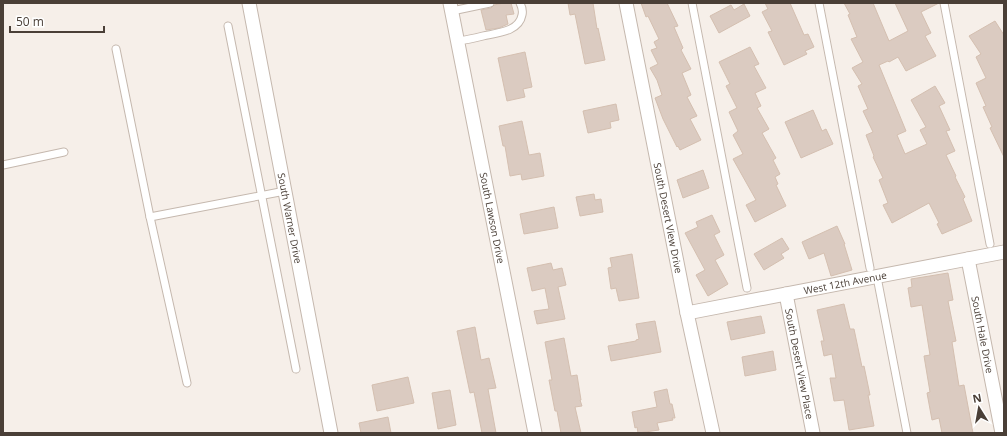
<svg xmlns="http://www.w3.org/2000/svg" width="1007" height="436" viewBox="0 0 1007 436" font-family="'Open Sans',sans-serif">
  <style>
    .building { fill: #dbcbc1; stroke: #d4bfb0 }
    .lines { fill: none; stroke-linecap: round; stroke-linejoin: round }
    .lane-casing { stroke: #c5b8ae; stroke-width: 9 }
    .street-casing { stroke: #c5b8ae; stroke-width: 15 }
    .lane { stroke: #fff; stroke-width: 7 }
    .street { stroke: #fff; stroke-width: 13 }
    .labels { text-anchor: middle; stroke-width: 3.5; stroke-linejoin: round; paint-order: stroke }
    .street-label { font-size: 10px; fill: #4a3f37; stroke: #fff }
  </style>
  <rect width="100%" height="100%" fill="#f6efe9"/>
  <g class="building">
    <path d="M504 3H511L514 14 506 15 508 24 499 28 486 30 481 10 491 8 494 5Z"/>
    <path d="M568 3H593L597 29 598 28 605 60 585 64 575 14 570 15Z"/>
    <path d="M641 3H667L678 26 674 27 683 48 681 50 691 69 682 73 691 95 687 97 697 116 690 119 701 140 680 150 678 146 677 147 663 119 655 98 662 95 657 80 650 68 658 64 651 50 657 48 654 42 659 39 648 16 646 17Z"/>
    <path d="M765 3H790L804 35 808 34 814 47 805 51 807 54 784 65 768 32 772 31 762 12 768 9Z"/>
    <path d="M844 3H873L889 41 908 31 895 3H939L921 12 931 33 925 36 936 56 906 71 898 57 889 62 888 61 879 65 906 131 897 135 905 154 927 144 920 130 926 127 911 100 935 86 945 103 939 106 950 130 946 131 955 151 946 155 956 176 955 177 965 197 963 199 972 221 942 234 937 224 939 223 929 203 892 223 883 205 888 203 879 180 883 178 873 157 874 156 866 135 873 132 863 111 868 109 858 86 862 84 852 68 863 62 851 39 857 37 848 15 850 14Z"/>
    <path d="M744 4 750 16 719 33 710 16 731 5 734 10Z"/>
    <path d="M995 21 1004 35V157L990 128 992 127 983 107 986 106 976 83 986 78 976 57 981 54 969 36Z"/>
    <path d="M750 47 759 64 754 66 766 88 755 93 761 106 757 108 769 129 762 133 776 158 773 160 780 174 775 177 778 184 776 185 786 206 755 222 746 205 756 200 733 159 743 154 733 135 738 131 729 112 737 108 726 86 730 84 719 62Z"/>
    <path d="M525 52 532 87 523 89 525 97 507 101 498 58Z"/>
    <path d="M616 104 619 120 610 122 611 128 588 133 583 111Z"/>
    <path d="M813 110 822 131 826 129 833 144 801 158 785 122Z"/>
    <path d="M522 121 529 155 540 153 544 176 522 180 521 174 510 176 505 146H503L499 126Z"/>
    <path d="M703 170 709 188 683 198 677 180Z"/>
    <path d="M594 194 595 200 601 199 603 212 580 216 576 197Z"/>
    <path d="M554 207 558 228 524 234 520 214Z"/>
    <path d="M712 215 720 232 714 235 724 255 715 260 728 284 708 296 696 275 705 270 685 233 698 227 696 222Z"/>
    <path d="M837 226 845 244H844L852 270 831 276 824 253 809 259 802 242Z"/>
    <path d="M782 238 789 249 781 254 784 258 764 270 754 254Z"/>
    <path d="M632 254 639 298 619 301 616 288 611 289 608 268 612 267 610 258Z"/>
    <path d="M551 263 553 270 562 268 566 285 558 287 565 319 537 324 534 311 549 309 545 288 532 291 527 268Z"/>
    <path d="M948 273 953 300 948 301 956 341 952 342 959 386 964 385 973 433H942L939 418 932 420 927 393 930 392 924 356 930 355 922 305 911 307 908 288 912 287 911 279Z"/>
    <path d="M844 304 850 329H854L862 367 864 366 870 395H868L874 426 849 430 844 400 834 401 830 378H836L832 354 824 356 821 341H824L817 310Z"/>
    <path d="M761 316 765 333 731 340 727 322Z"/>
    <path d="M655 321 661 352 611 361 608 346 636 341V340L639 339 636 324Z"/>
    <path d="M475 327 481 360 489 358 496 388 488 389 496 433H482L474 392 470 393 457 331Z"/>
    <path d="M564 338 571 376 577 375 581 400H580L582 406 575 407 581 433H561L557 411H555L549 380H552L545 342Z"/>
    <path d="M773 351 776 370 745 376 742 357Z"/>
    <path d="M408 377 414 403 377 411 372 385Z"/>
    <path d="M667 389 670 404H672L675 418H672L673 420 657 423 659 430 638 433 637 427 635 428 632 412 657 407 654 392Z"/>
    <path d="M450 390 456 425 438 429 432 393Z"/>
    <path d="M388 417 391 433H361L359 423Z"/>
  </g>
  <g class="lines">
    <defs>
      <g id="lane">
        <path d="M692 3 747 288"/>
        <path d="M819 3 870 268"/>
        <path d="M944 3 990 244"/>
        <path d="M452 11 490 3"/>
        <path d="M228 26 296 369"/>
        <path d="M458 41C466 40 475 38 483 36 496 33 519 32 522 15 523 11 522 7 520 3"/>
        <path d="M116 49 150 217 187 383"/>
        <path d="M3 165 64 152"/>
        <path d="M150 217 285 191"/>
        <path d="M877 277 907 433"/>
      </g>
      <g id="street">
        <path id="s1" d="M249 3 331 433"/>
        <path id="s2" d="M450 3 535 433"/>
        <path id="s3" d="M626 3 687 313 713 433"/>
        <path id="s4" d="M968 259 1002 433"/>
        <path id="s5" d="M786 294 813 433"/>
        <path id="s6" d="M687 313 1004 252"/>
      </g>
    </defs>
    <use href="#lane" class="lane-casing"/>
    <use href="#street" class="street-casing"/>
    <use href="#lane" class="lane"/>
    <use href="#street" class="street"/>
  </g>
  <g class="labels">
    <g class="street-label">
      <text dy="4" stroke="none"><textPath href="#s1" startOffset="219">South Warner Drive</textPath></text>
      <text dy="4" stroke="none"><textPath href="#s2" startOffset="219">South Lawson Drive</textPath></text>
      <text dy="4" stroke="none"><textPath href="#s3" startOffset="219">South Desert View Drive</textPath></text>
      <text dy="4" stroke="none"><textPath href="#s6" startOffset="161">West 12th Avenue</textPath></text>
      <text dy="4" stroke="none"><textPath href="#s4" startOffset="77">South Hale Drive</textPath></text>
      <text dy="4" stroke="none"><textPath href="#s5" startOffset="71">South Desert View Place</textPath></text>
    </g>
  </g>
  <rect width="1007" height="436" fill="none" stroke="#4a3f37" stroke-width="8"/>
  <g transform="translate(979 408) rotate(349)" stroke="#ffffff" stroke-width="3" paint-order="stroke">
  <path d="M0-3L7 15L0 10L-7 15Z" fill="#4a3f37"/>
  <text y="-6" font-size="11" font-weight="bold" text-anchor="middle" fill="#4a3f37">N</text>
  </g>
  <path d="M10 26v6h94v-6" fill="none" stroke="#4a3f37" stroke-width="2"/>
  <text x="16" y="26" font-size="12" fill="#4a3f37" stroke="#ffffff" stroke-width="3" paint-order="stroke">50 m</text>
</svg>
